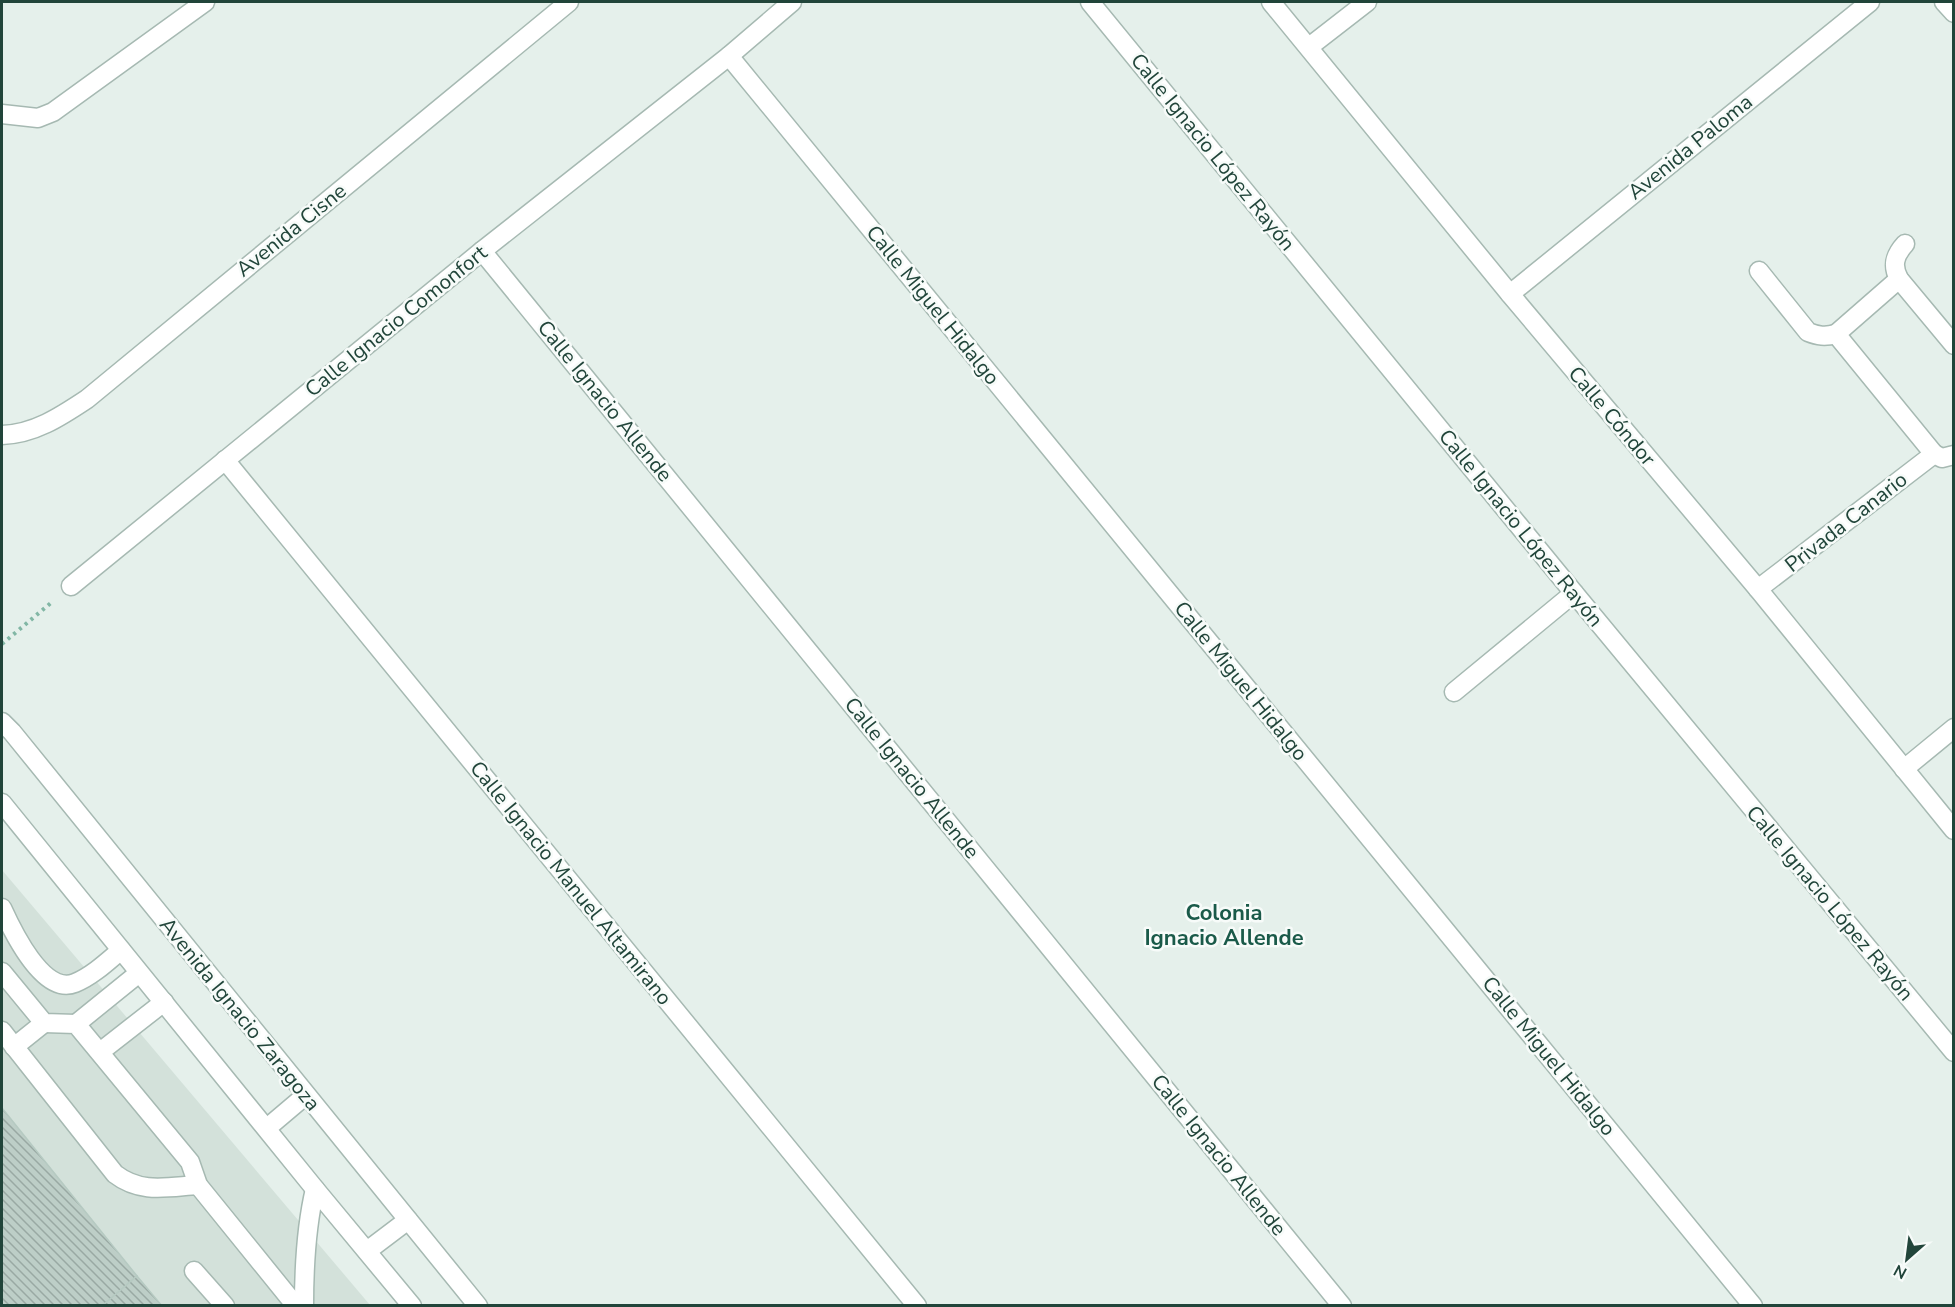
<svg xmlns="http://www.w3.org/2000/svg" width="1955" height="1307" viewBox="0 0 1955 1307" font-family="'Nunito Sans',sans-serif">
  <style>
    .built { fill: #d3e1da }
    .building { fill: url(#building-back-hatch); stroke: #b6cac2; stroke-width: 1.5 }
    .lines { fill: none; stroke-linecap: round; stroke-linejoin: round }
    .service-casing { stroke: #a6b9b2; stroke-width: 21 }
    .minor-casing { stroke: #a6b9b2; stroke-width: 21 }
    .tertiary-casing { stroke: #a6b9b2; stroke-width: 21 }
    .path { stroke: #82b7a5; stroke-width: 4; stroke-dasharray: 3 4.5; stroke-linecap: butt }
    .service { stroke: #fff; stroke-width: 18 }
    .minor { stroke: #fff; stroke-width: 18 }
    .tertiary { stroke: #fff; stroke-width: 18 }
    .labels { text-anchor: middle; stroke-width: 5; stroke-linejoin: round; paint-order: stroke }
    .street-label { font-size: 21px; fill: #21453a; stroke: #f7fbf9 }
    .neighbourhood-label { font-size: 22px; font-weight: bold; fill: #1a5a49; stroke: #f7fbf9 }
  </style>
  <defs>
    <pattern id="building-back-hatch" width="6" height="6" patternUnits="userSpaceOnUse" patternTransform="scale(1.5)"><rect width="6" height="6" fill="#bdcec7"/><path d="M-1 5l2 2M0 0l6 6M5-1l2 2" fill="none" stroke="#99a9a3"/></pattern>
  </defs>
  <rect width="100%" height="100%" fill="#e5f0eb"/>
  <path class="built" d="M2 870 370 1305H2Z"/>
  <g class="building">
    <path d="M2 1108 137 1276 102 1306H2Z"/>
    <path d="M137 1276 162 1306H102Z"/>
  </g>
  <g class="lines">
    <defs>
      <g id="service">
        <path d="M1454 692 1574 593"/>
        <path d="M2 908C12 930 43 996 75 983 92 976 107 962 121 950"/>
        <path d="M2 972 44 1023 76 1024 190 1162 198 1185 296 1306"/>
        <path d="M76 1024 139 973"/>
        <path d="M2 1031 115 1174C141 1194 167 1187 198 1185"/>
        <path d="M14 1047 44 1023"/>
        <path d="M100 1052 164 1002"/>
        <path d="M194 1271 225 1306"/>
        <path d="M304 1306C304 1266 306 1227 315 1189"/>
      </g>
      <g id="minor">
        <path d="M1090 2 1574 593 1954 1052"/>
        <path d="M1271 2 1510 294 1758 589 1954 830"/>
        <path d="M1944 2 1954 13"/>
        <path d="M1309 47 1367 2"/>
        <path d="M729 56 1753 1306"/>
        <path d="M2 114 38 118 53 112 205 2"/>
        <path d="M1905 244C1894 256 1892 266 1899 279L1954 345"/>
        <path d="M482 251 1342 1306"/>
        <path d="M1759 271 1808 332C1818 336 1825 337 1836 334L1934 454"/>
        <path d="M1510 294 1870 2"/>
        <path d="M1836 334 1899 279"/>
        <path d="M2 435C34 434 60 417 87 399L569 2"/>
        <path d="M225 460 917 1306"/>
        <path d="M71 586 482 251 729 56 792 2"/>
        <path d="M1758 589 1934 454 1942 458 1954 455"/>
        <path d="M1904 769 1954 728"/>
      </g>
      <g id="tertiary">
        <path d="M2 722 12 732 478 1306"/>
        <path d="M2 803 315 1189 412 1306"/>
        <path d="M267 1128 306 1095"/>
        <path d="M367 1251 408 1220"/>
      </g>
    </defs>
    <use href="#service" class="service-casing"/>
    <use href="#minor" class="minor-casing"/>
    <use href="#tertiary" class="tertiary-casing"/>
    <path class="path" d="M2 644 52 602"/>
    <use href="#service" class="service"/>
    <use href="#minor" class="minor"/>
    <use href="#tertiary" class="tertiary"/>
  </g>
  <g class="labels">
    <g class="street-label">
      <text transform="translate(1690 147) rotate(-39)" y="7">Avenida Paloma</text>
      <text transform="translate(1213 152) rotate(51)" y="7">Calle Ignacio López Rayón</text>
      <text transform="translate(291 230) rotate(-39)" y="7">Avenida Cisne</text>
      <text transform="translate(933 305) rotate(51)" y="7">Calle Miguel Hidalgo</text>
      <text transform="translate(396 321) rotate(-39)" y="7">Calle Ignacio Comonfort</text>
      <text transform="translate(605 401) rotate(51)" y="7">Calle Ignacio Allende</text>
      <text transform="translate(1612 416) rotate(50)" y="7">Calle Cóndor</text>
      <text transform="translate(1846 522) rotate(-38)" y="7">Privada Canario</text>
      <text transform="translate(1521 528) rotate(51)" y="7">Calle Ignacio López Rayón</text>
      <text transform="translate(1241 681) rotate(51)" y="7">Calle Miguel Hidalgo</text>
      <text transform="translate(912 778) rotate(51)" y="7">Calle Ignacio Allende</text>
      <text transform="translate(571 883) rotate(51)" y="7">Calle Ignacio Manuel Altamirano</text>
      <text transform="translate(1830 903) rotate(50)" y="7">Calle Ignacio López Rayón</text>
      <text transform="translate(240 1014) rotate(51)" y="7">Avenida Ignacio Zaragoza</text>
      <text transform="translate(1549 1056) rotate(51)" y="7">Calle Miguel Hidalgo</text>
      <text transform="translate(1219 1155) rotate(51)" y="7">Calle Ignacio Allende</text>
    </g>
    <g class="neighbourhood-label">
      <text x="1224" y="920">Colonia<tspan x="1224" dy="25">Ignacio Allende</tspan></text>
    </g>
  </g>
  <rect width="1955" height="1307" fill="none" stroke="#21453a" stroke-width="6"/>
  <g transform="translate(1907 1259) rotate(208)" stroke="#f7fbf9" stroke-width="4.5" paint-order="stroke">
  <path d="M0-4.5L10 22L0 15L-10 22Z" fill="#21453a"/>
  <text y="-9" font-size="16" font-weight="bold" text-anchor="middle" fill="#21453a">N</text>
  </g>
</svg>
